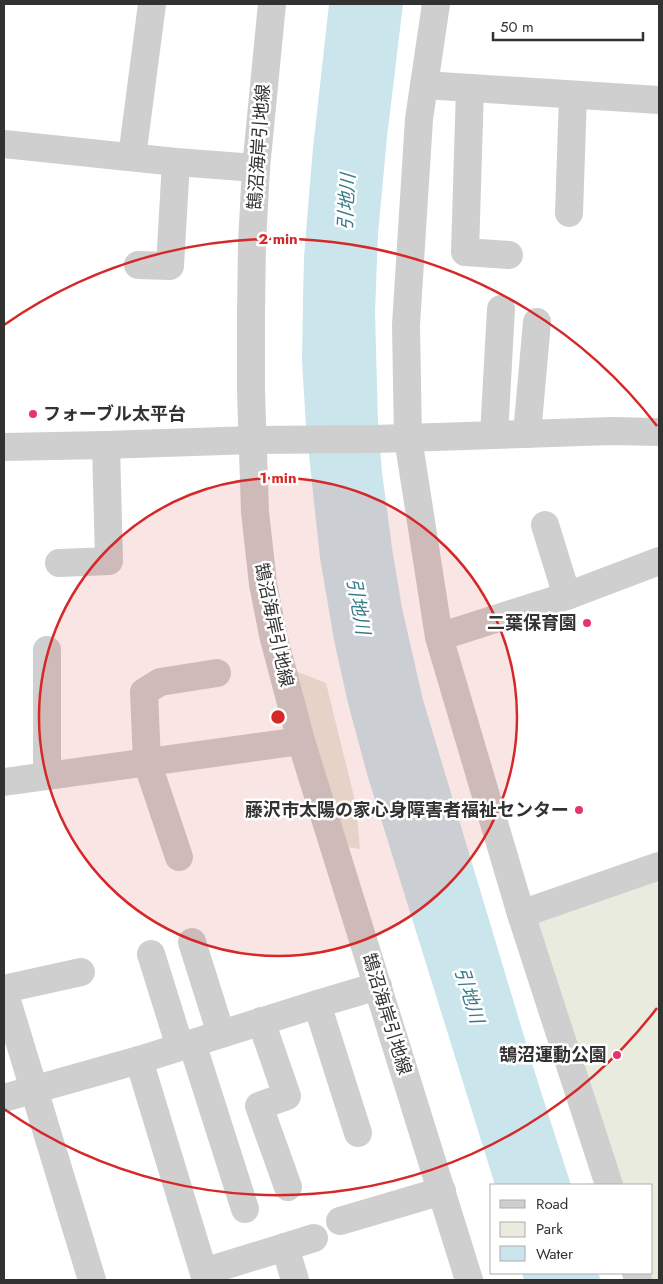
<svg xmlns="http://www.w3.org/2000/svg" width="663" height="1284" viewBox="0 0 663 1284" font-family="Jost,'Noto Sans JP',sans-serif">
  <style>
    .green { fill: #e8ebdd }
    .water { fill: #cae6ec }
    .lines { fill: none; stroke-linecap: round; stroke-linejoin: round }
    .minor { stroke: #cfcfcf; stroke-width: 28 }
    .ring { fill: none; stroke: #d62828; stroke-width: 2.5 }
    .poi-dot { fill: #e7356a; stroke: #fff; stroke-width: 2 }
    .labels { text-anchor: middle; stroke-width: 5; stroke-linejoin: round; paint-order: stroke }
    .street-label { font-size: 18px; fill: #323232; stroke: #fff }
    .poi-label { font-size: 18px; font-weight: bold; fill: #323232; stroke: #fff; text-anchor: end }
    .water-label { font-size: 19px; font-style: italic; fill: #397c89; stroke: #fff }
    .centre { fill: #d62828; stroke: #fff; stroke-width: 2.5 }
    .ring-label { font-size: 15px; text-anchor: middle; font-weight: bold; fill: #d62828; stroke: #fff; stroke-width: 5; stroke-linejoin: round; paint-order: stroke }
  </style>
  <rect width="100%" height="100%" fill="#fff"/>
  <g class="green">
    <path d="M283 666 326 683 356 805 360 849 334 845Z"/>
    <path d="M659 874V1280H645L643 1273H652V1185H615L534 925 539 918Z"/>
  </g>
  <g class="water">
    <path d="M329 4H403L387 137 378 234 375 313 378 422 382 472 392 548 402 608 423 700 536 1076 571 1185H495L367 774 348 703 334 640 320 558 306 427 302 360 303 301 304 257 313 148Z"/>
    <path d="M522 1273H598L601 1280H524Z"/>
  </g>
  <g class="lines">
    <g class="minor">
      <path d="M272 4 256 168 252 243 251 314V391L255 512 263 584 273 635 301 741 469 1280"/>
      <path d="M436 4 419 119 406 325 408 438 439 637 521 914 609 1185"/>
      <path d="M424 85 659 100"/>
      <path d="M470 88 465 252 509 255"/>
      <path d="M4 144 176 162 256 168"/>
      <path d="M132 157 152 4"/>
      <path d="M569 213 573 95"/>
      <path d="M138 265 170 266 176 162"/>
      <path d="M527 434 537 322"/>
      <path d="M494 435 501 309"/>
      <path d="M4 447 106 445 252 440 375 439 612 431 659 432"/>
      <path d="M545 525 567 596"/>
      <path d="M59 563 109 561 106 445"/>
      <path d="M439 637 567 596 659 561"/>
      <path d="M47 775V650"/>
      <path d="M4 782 301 741"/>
      <path d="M179 857 147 762 144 692 160 682 217 673"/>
      <path d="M521 914 659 866"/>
      <path d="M192 942 221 1034"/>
      <path d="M151 954 180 1047"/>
      <path d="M4 989 81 972"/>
      <path d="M4 991 92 1280"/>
      <path d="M317 1004 358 1133"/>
      <path d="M261 1021 287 1096 259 1106 288 1187"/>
      <path d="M192 1043 245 1209"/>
      <path d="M139 1060 206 1280"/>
      <path d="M4 1098 139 1060 317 1004 378 986"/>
      <path d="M340 1221 442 1191"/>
      <path d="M285 1247 295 1280"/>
      <path d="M204 1272 314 1238"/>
      <path d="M636 1273 638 1280"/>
    </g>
  </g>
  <circle cx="278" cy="717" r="239" fill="#d62828" fill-opacity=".12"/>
  <g class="ring">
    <circle cx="278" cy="717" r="239"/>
    <path d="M657 1008A478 478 0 0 1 4 1109M4 325A478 478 0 0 1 657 426"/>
  </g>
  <g class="poi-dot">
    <circle cx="33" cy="414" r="5"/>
    <circle cx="587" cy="623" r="5"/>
    <circle cx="579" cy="810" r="5"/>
    <circle cx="617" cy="1055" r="5"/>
  </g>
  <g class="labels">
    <g class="street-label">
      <text transform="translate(259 147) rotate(-86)" y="6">鵠沼海岸引地線</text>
      <text transform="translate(274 625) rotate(78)" y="6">鵠沼海岸引地線</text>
      <text transform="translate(387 1014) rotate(73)" y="6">鵠沼海岸引地線</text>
    </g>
    <g class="poi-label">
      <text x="43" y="420" text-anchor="start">フォーブル太平台</text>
      <text x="577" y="629">二葉保育園</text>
      <text x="569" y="816">藤沢市太陽の家心身障害者福祉センター</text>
      <text x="607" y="1061">鵠沼運動公園</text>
    </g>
    <g class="water-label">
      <text transform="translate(346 202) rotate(-87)" y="7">引地川</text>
      <text transform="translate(359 606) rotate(80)" y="7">引地川</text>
      <text transform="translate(470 995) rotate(73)" y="7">引地川</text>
    </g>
  </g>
  <circle cx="278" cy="717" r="8" class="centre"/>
  <g class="ring-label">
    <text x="278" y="244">2 min</text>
    <text x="278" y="483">1 min</text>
  </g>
  <rect width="663" height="1284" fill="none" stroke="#323232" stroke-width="10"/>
  <rect x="490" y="1184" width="162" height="90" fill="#ffffff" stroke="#adadad"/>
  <rect x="500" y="1200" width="25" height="8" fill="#cfcfcf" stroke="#adadad"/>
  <text x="536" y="1209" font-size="15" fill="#323232">Road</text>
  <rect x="500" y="1222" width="25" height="15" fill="#e8ebdd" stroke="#adadad"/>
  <text x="536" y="1234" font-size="15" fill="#323232">Park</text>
  <rect x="500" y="1246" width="25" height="15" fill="#cae6ec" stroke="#adadad"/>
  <text x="536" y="1259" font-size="15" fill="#323232">Water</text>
  <path d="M493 32v8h150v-8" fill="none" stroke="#323232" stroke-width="2.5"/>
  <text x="500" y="32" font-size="15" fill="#323232" stroke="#ffffff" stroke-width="4" paint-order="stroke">50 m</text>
</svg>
